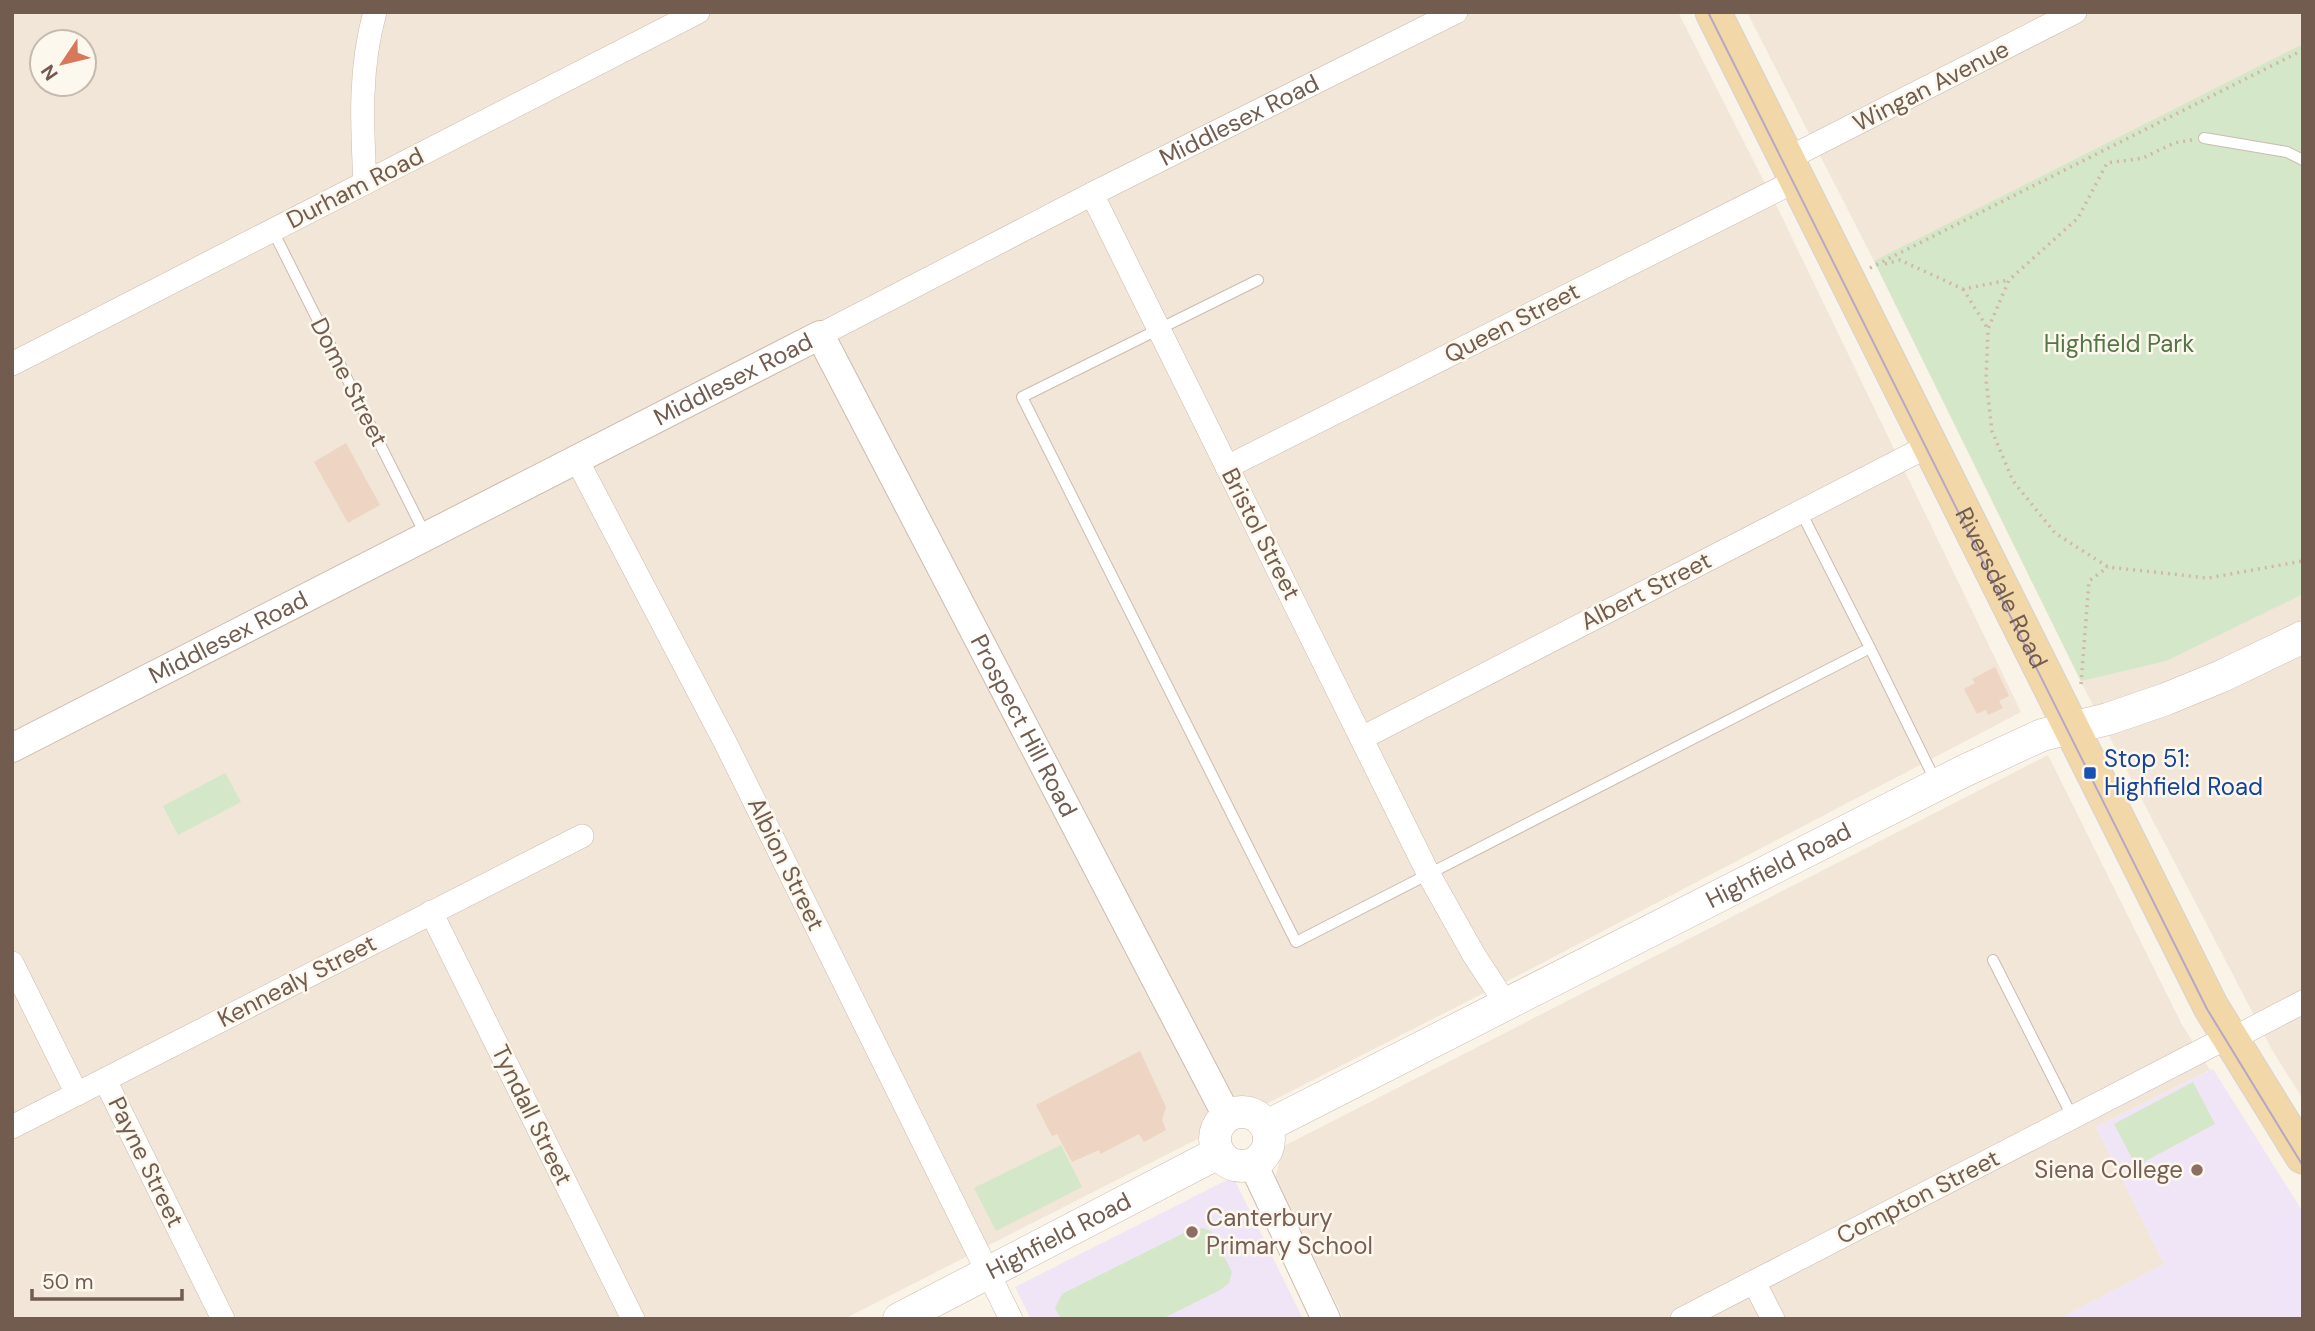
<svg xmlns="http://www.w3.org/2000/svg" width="2315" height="1331" viewBox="0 0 2315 1331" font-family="'DM Sans',sans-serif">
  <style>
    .residential { fill: #f1e6d7; fill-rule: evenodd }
    .education { fill: #f0e5f7 }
    .green { fill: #d4e7c8 }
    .building { fill: #edd4c3 }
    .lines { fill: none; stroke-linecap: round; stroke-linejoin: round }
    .service-casing { stroke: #cbbcaf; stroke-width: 12 }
    .minor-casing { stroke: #cbbcaf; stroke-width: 24 }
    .tertiary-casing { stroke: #cbbcaf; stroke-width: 30 }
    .secondary-casing { stroke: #cdbcad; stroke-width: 33 }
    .primary-casing { stroke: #d8d1ce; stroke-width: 37 }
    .path { stroke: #d2b7a6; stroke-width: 3.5; stroke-dasharray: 2 5; stroke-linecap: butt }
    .service { stroke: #fff; stroke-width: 10 }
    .minor { stroke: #fff; stroke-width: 23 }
    .tertiary { stroke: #fff; stroke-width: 28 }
    .secondary { stroke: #fff; stroke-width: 32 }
    .primary { stroke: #f2d7a8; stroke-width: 35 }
    .tram { stroke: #b7a7c3; stroke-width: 2 }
    .transit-dot { fill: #1a4fb4; stroke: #fdf8ee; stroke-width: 2.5 }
    .education-dot { fill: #8d6e63; stroke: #fdf8ee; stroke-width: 2.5 }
    .labels { text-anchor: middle; stroke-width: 5; stroke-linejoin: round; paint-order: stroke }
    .street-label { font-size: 24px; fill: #725c4f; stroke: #fdf8ee }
    .park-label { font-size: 24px; fill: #557748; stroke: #fdf8ee }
    .transit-label { font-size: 24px; fill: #164399; stroke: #fdf8ee; text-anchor: start }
    .education-label { font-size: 24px; fill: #785e54; stroke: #fdf8ee; text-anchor: end }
  </style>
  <rect width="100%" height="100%" fill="#faf3e8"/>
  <g class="residential">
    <path d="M12 12H1678L1780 213 2021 712 1521 974 844 1319H12ZM42 42H84V84H42Z"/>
    <path d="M1747 12H2303V1099L2272 1050 2081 682 1874 261Z"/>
    <path d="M2048 755 2181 1023 2210 1070 2096 1127 2164 1264 2059 1319H1344L1275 1178 1284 1146Z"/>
  </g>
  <g class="education">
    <path d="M2213 1069 2303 1212V1319H2059L2164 1264 2096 1127Z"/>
    <path d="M1233 1177 1303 1319H1031L1015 1287Z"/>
  </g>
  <g class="green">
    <path d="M2303 44V594L2166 661 2081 681 1874 261Z"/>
    <path d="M225 773 241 802 178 835 163 806Z"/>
    <path d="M2193 1082 2215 1124 2136 1166 2114 1124Z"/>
    <path d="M1061 1145 1082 1187 996 1231 974 1188Z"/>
    <path d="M1203 1228 1211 1231 1232 1272 1229 1283 1220 1290 1162 1319H1061L1055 1308 1062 1294 1188 1231Z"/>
  </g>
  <g class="building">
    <path d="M346 443 380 505 348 523 314 462Z"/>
    <path d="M1995 667 2009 696 1999 701 2003 708 1988 715 1986 710 1977 714 1964 689 1975 683 1972 679Z"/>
    <path d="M1140 1051 1166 1107 1162 1120 1166 1130 1144 1142 1139 1134 1100 1154 1099 1150 1072 1162 1057 1134 1052 1136 1036 1105Z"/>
  </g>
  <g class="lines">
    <defs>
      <g id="service">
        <path d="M2204 138 2287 152 2303 160"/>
        <path d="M273 231 425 534"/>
        <path d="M1258 280 1022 397 1296 942 1870 648 1801 512"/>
        <path d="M1870 648 1936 782"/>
        <path d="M1993 960 2073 1118"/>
      </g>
      <g id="minor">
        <path d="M1787 159 2075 12"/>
        <path d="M365 183C362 124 359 69 375 12"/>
        <path d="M1092 194 1429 875 1474 955 1506 1004"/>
        <path id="s1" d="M820 335 1092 194 1456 12"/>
        <path d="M12 364 698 12"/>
        <path d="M577 460 725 742 1011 1319"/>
        <path d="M1227 467 1797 180"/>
        <path d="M1362 738 1930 445"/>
        <path d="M431 912 633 1319"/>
        <path d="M12 963 77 1094"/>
        <path d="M105 1080 223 1319"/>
        <path d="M12 1127 582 836"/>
        <path d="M1754 1282 1773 1319"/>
        <path d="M1682 1319 2224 1039 2230 1040 2303 1002"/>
      </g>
      <g id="tertiary">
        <path id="s2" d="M12 748 820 335 1227 1116"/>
        <path d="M1253 1164 1326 1319"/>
      </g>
      <g id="secondary">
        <circle cx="1242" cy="1139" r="27"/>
        <path id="s3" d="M1267 1126 1964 771 2042 735 2108 719 2166 699 2222 676 2303 637"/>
        <path id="s4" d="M899 1319 1218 1153"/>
      </g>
      <g id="primary">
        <path id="s5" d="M1713 12 2211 1007 2303 1156"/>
      </g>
    </defs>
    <use href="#service" class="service-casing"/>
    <use href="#minor" class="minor-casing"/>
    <use href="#tertiary" class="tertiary-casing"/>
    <use href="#secondary" class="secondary-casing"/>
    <use href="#primary" class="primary-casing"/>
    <g class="path">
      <path d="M2192 140 2174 143 2143 158 2107 163 2078 218 2009 280 1988 329 1986 380 1992 431 2013 481 2055 533 2108 567 2208 578 2303 561"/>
      <path d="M1885 264 1900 260 1963 289 2009 280"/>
      <path d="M1870 268 2303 50"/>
      <path d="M1963 289 1988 329"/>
      <path d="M2081 684 2089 581 2108 567"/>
    </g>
    <use href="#service" class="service"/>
    <use href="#minor" class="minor"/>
    <use href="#tertiary" class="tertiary"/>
    <use href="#secondary" class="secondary"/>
    <use href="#primary" class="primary"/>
    <path class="tram" d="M1708 12 2207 1009 2303 1166"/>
  </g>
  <rect class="transit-dot" x="2083" y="766" width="14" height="14" rx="3.5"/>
  <g class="education-dot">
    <circle cx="2197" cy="1170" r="7"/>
    <circle cx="1192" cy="1232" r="7"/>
  </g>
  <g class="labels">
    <g class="street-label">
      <text transform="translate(1931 86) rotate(-27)" y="8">Wingan Avenue</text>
      <text dy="8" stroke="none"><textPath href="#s1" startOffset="471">Middlesex Road</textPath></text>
      <text transform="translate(355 188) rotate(-27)" y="8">Durham Road</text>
      <text transform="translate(1512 323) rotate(-27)" y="8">Queen Street</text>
      <text dy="8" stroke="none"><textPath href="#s2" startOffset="810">Middlesex Road</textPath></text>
      <text transform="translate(349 382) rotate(63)" y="8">Dome Street</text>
      <text transform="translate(1261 534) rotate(63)" y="8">Bristol Street</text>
      <text dy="8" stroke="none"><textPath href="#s5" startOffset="644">Riversdale Road</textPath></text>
      <text transform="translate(1646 591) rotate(-27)" y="8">Albert Street</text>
      <text dy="8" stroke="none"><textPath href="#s2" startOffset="243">Middlesex Road</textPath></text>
      <text dy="8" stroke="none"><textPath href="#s2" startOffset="1348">Prospect Hill Road</textPath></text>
      <text transform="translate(786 864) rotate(64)" y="8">Albion Street</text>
      <text dy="8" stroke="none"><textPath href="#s3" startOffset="574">Highfield Road</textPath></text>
      <text transform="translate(297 981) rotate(-27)" y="8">Kennealy Street</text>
      <text transform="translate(532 1115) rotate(64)" y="8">Tyndall Street</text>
      <text transform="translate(146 1162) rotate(64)" y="8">Payne Street</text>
      <text transform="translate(1918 1197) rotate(-27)" y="8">Compton Street</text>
      <text dy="8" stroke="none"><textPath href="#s4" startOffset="180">Highfield Road</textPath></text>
    </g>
    <g class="park-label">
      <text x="2119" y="352">Highfield Park</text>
    </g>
    <g class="transit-label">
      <text x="2104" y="767">Stop 51:<tspan x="2104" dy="28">Highfield Road</tspan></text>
    </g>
    <g class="education-label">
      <text x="2183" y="1178">Siena College</text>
      <text x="1206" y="1226" text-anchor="start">Canterbury<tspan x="1206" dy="28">Primary School</tspan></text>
    </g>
  </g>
  <rect width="2315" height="1331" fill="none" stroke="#725c4f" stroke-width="28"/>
  <g transform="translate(63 63) rotate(235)"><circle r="33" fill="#fdf8ee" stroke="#c5baae" stroke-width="2"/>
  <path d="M0-5L12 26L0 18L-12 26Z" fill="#d7785a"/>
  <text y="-10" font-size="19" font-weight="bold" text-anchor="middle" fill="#725c4f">N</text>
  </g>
  <path d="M32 1289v10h150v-10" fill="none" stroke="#725c4f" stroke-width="3.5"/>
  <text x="42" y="1289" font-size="21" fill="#725c4f" stroke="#fdf8ee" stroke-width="5" paint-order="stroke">50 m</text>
</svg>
